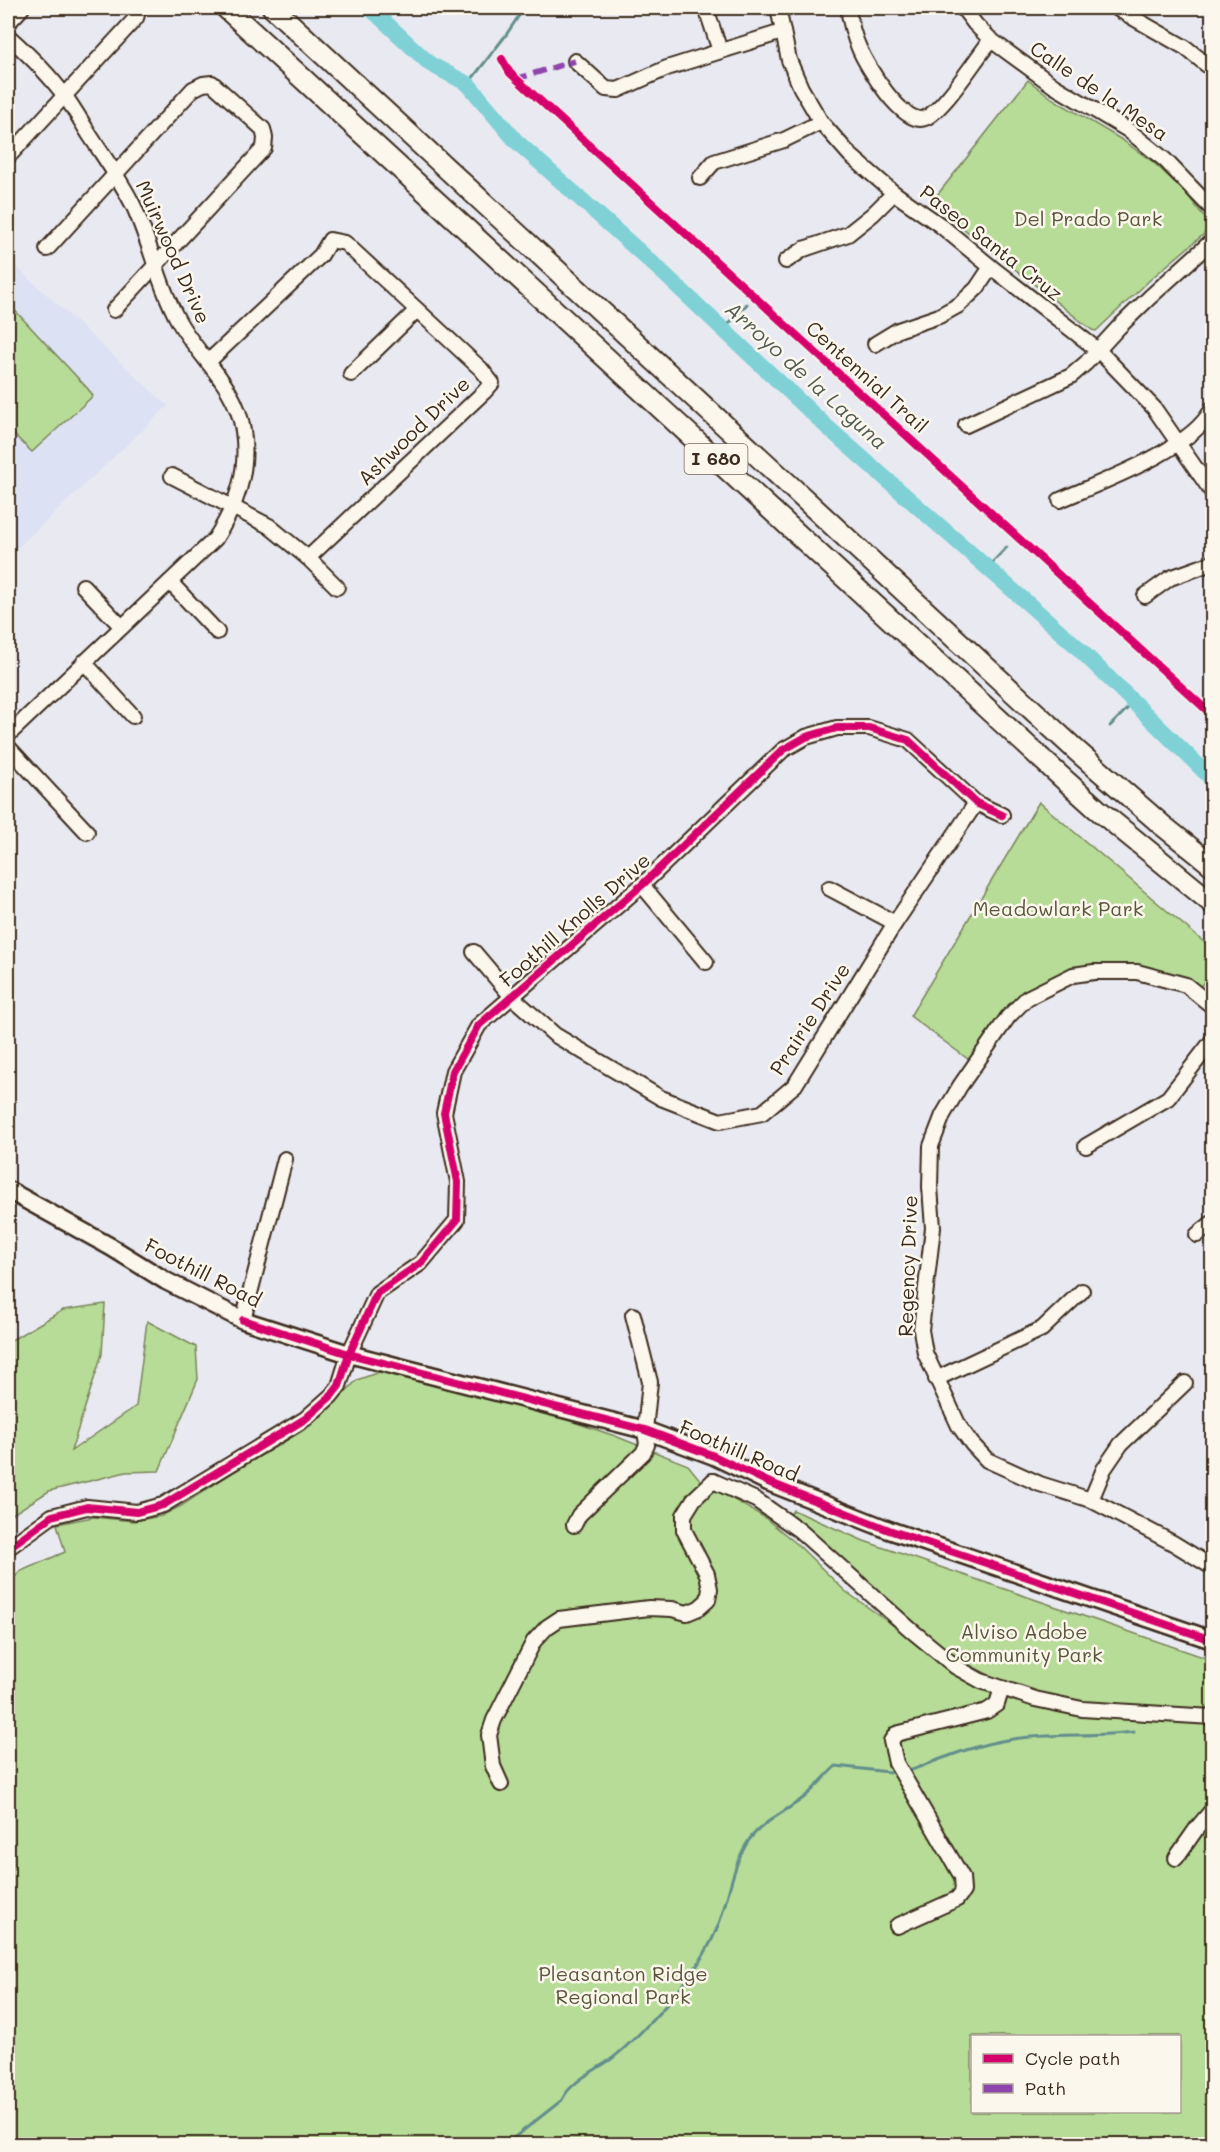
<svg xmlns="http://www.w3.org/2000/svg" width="1220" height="2152" viewBox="0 0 1220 2152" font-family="Mali,sans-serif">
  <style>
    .built { fill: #dce1f4 }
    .green { fill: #b7dc97; stroke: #79835a; stroke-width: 1.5; fill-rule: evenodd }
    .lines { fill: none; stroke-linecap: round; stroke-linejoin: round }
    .stream { stroke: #648e8c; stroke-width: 3 }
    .river { stroke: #7fd1d6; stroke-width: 16 }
    .minor-casing { stroke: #3b2a1e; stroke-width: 18 }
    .major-casing { stroke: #3b2a1e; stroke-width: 21 }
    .highway-casing { stroke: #3b2a1e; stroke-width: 24 }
    .minor { stroke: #fbf7ec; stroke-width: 14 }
    .major { stroke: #fbf7ec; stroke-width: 16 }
    .highway { stroke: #fbf7ec; stroke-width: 20 }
    .quiet { stroke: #8e44ad; stroke-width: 6; stroke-dasharray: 12 6; stroke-linecap: butt }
    .cycleway-casing { stroke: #fbf7ec; stroke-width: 11 }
    .cycleway { stroke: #d6006c; stroke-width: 8 }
    .labels { text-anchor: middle; stroke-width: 5; stroke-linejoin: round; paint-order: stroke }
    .shield { fill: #fbf7ec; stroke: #75685c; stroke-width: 1.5 }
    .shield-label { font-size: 18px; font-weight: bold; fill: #3b2a1e }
    .street-label { font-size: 20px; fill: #3b2a1e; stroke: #fbf7ec }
    .park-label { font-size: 20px; fill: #5a563c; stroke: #fbf7ec }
    .water-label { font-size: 21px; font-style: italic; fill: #4f5c55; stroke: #fbf7ec }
  </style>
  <rect width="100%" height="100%" fill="#e9eaf1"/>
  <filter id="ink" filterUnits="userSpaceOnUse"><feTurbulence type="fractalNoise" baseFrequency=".0167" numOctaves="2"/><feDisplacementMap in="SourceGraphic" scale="12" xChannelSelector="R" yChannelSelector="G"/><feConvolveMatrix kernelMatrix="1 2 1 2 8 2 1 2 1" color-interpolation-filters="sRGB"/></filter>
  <g filter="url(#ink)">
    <path class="built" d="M8 259 168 406 8 557Z"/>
    <g class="green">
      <path d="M1028 80 1053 99 1122 140 1153 162 1186 193 1209 223 1204 234 1152 278 1096 331 1092 330 931 203Z"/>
      <path d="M8 303 88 389 93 396 32 452 8 429Z"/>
      <path d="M1039 802 1212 949V971L1197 991 1181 983 1095 972 1035 996 976 1065 910 1016Z"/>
      <path d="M105 1304 102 1354 71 1451 136 1406 147 1321 196 1347 198 1379 159 1471 126 1472 49 1491 8 1517V1342L63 1310Z"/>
      <path d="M382 1371 500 1397 615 1436 688 1465 701 1481 764 1517 797 1544 845 1591 911 1638 942 1665 1014 1698 1049 1710 1081 1716 1212 1722V2144H8V1584L21 1571 65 1552 57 1524 93 1517 134 1521 161 1516 181 1506 230 1474 301 1432 325 1413 357 1380ZM972 2036H1180V2112H972Z"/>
      <path d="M793 1510 864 1541 1212 1660V1713L1060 1700 1008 1685 945 1652 788 1518Z"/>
    </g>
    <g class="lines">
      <g class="stream">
        <path d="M468 84 506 35 524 8"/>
        <path d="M723 330 747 304"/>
        <path d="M987 568 1007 547"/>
        <path d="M1110 726 1134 702"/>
        <path d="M906 1772C941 1759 976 1744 1013 1739 1053 1733 1094 1737 1134 1732"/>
        <path d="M506 2144 562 2100C569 2083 595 2070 610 2060 621 2052 631 2042 641 2032 671 2001 702 1967 718 1926 729 1898 732 1865 749 1840 764 1820 788 1811 807 1795 817 1786 826 1775 836 1766L897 1773"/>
      </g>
      <path class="river" d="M370 8 430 64 468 84 516 141 661 271 827 427 1074 644 1212 779"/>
      <defs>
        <g id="minor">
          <path d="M706 8 720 51"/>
          <path d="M778 8 789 60 801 88 821 122 850 155 894 193 940 225 991 267 1099 351 1154 408 1212 492"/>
          <path d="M848 8C850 21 853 35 859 48 866 65 903 127 925 118 944 110 977 57 991 40"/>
          <path d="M963 8 975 24 991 40 1054 86 1128 130 1165 160 1212 209"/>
          <path d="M1116 8 1186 48 1212 69"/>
          <path d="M8 23 22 8"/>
          <path d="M8 36C28 54 48 73 64 95 74 108 82 123 91 137 106 160 122 182 134 207 151 245 159 286 179 322 200 359 237 386 243 431 249 471 237 505 215 539L8 735"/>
          <path d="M575 61 606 89 618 90 667 68 782 32"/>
          <path d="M8 157 136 18 139 8"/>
          <path d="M700 178 714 162 784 140 821 122"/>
          <path d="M47 249 193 89 203 84 212 83 263 129 265 138 264 148 114 310"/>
          <path d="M786 261 804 249 848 234 873 214 894 193"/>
          <path d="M875 344 898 330 939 316 959 305 977 288 991 267"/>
          <path d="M208 362 321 255 330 240 345 243 481 369 492 383 484 392 308 558"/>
          <path d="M351 374 417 310"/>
          <path d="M966 425 1071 376 1086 363 1118 328 1150 297 1212 241"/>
          <path d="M172 476 269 526 308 558 337 587"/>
          <path d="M1060 500C1101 482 1193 449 1212 409"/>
          <path d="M170 582 217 632"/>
          <path d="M83 586 122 627"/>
          <path d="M1145 596 1170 578 1212 563"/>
          <path d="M84 662 133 716"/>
          <path d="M8 747 87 832"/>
          <path d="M642 885 706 962"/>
          <path d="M829 888 895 923"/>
          <path d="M474 952 512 997 555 1035 661 1098 720 1121 762 1113 795 1085 895 923 976 803"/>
          <path d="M1212 1006 1186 985 1137 972H1094L1073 975 1027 998 1008 1017 960 1086 943 1115 931 1146 930 1187 933 1228 921 1330 925 1353 959 1426 972 1444 987 1460 1040 1484 1091 1500 1173 1543 1212 1567"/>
          <path d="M1086 1146 1168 1098 1212 1041"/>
          <path d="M1197 1235 1212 1223"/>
          <path d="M243 1320 285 1159"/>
          <path d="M936 1379 1042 1329 1082 1291"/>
          <path d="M713 1481 756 1500 799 1530 911 1630 956 1667 981 1681 1035 1699 1082 1709 1212 1717"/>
          <path d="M1091 1500 1104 1469 1121 1444 1185 1383"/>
          <path d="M574 1525 579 1515 643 1453 647 1445 645 1430 650 1382 633 1315"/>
          <path d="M8 1548 52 1516 87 1507 137 1512 163 1505 305 1419 331 1396 339 1386 349 1354 377 1293 421 1263 457 1220 458 1182 444 1113 453 1071 479 1025 642 885 783 750 806 737 837 728H869L908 740 976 803 1002 815"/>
          <path d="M501 1784 493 1766 489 1735 494 1720 534 1641 547 1627 559 1619 649 1608 672 1609 687 1613 699 1608 708 1600 710 1589 707 1574 684 1530V1515L694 1499 713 1481"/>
          <path d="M1176 1858 1197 1828 1212 1810"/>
          <path d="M897 1926 957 1899 963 1891 962 1877 896 1763 891 1741 896 1734 987 1711 997 1704 1002 1688"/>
        </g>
        <path id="major" d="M8 1190 111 1247 166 1281 243 1320 349 1354 645 1430 714 1456 768 1482 889 1530 1212 1640"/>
        <g id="highway">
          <path d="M226 8 1057 773 1097 809 1212 903"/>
          <path d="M273 8 1078 752 1162 825 1212 865"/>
        </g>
      </defs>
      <use href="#minor" class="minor-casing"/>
      <use href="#major" class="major-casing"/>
      <use href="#highway" class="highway-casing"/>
      <use href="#minor" class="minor"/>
      <use href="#major" class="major"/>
      <use href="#highway" class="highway"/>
      <path class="quiet" d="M516 79 575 61"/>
      <defs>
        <g id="cycleway">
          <path d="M502 59 510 73 1212 715"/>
          <path d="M243 1320 349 1354 645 1430 714 1456 768 1482 889 1530 1212 1640"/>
          <path d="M8 1548 52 1516 87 1507 137 1512 163 1505 305 1419 331 1396 339 1386 349 1354 377 1293 421 1263 457 1220 458 1182 444 1113 453 1071 479 1025 642 885 783 750 806 737 837 728H869L908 740 976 803 1002 815"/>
        </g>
      </defs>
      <use href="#cycleway" class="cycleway-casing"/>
      <use href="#cycleway" class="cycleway"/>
    </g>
  </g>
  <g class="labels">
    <rect class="shield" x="684.5" y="444" width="63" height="30" rx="4.5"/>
    <g class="shield-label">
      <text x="716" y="465">I 680</text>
    </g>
    <g class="street-label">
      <text transform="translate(1099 91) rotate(34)" y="7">Calle de la Mesa</text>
      <text transform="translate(991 243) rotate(38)" y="7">Paseo Santa Cruz</text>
      <text transform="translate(173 252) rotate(66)" y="7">Muirwood Drive</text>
      <text transform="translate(867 377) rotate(42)" y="7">Centennial Trail</text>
      <text transform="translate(414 431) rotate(-44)" y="7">Ashwood Drive</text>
      <text transform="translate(575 920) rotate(-41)" y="7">Foothill Knolls Drive</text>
      <text transform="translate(810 1019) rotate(-57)" y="7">Prairie Drive</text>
      <text transform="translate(908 1266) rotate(-88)" y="7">Regency Drive</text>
      <text transform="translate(203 1273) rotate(27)" y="7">Foothill Road</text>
      <text transform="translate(739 1451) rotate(23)" y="7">Foothill Road</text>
    </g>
    <g class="park-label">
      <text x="1088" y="226">Del Prado Park</text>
      <text x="1058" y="916">Meadowlark Park</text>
      <text x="1024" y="1639">Alviso Adobe<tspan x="1024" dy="23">Community Park</tspan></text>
      <text x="623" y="1981">Pleasanton Ridge<tspan x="623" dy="23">Regional Park</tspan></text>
    </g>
    <g class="water-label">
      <text transform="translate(806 376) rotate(42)" y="7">Arroyo de la Laguna</text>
    </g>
  </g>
  <rect width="1220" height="2152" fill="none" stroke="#fbf7ec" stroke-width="30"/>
  <rect x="15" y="15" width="1190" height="2122" fill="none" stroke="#3b2a1e" stroke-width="2" filter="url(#ink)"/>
  <rect x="971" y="2035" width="210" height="78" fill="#fbf7ec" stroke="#aea59a" stroke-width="1.5"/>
  <rect x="983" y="2054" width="30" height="9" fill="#d6006c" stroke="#aea59a" stroke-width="1.5"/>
  <text x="1025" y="2065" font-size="18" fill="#3b2a1e">Cycle path</text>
  <rect x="983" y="2084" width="30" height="9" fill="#8e44ad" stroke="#aea59a" stroke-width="1.5"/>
  <text x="1025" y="2095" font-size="18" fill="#3b2a1e">Path</text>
</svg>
